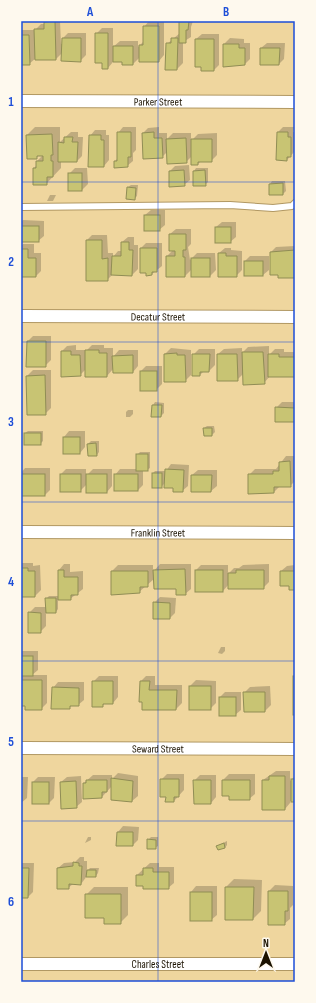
<svg xmlns="http://www.w3.org/2000/svg" width="316" height="1003" viewBox="0 0 316 1003" font-family="'Sofia Sans Condensed',sans-serif">
<style>
.shadow{fill:#0003}
.building{fill:#c8c473;stroke:#908d55}
.lines{fill:none;stroke-linecap:round;stroke-linejoin:round}
.service-casing{stroke:#b19863;stroke-width:8}
.minor-casing{stroke:#b19863;stroke-width:14}
.service{stroke:#fff;stroke-width:6}
.minor{stroke:#fff;stroke-width:12}
.grid{fill:none;stroke:#1d4ed8;stroke-width:1;stroke-opacity:0.55}
.labels{text-anchor:middle;stroke-width:4;stroke-linejoin:round;paint-order:stroke}
.street-label{font-size:11px;fill:#1b1200;stroke:#fef9ee}
.neatline{fill:none;stroke:#1d4ed8;stroke-width:1.5}
.grid-label{font-size:13px;text-anchor:middle;font-weight:bold;fill:#1d4ed8}
</style>
<rect width="100%" height="100%" fill="#efd69e"/>
<g class="shadow">
<polygon points="46,21 60,21 61,44 63,44 63,38 68,33 86,33 86,55 80,61 63,52 56,59 36,58 29,64 21,64 21,30 35,30 41,24 45,24"/>
<polygon points="149,21 164,21 164,55 159,61 140,57 133,64 123,61 113,62 108,68 103,62 96,34 102,28 113,28 113,47 120,41 138,41 138,47 144,41 144,27"/>
<polygon points="180,21 193,21 191,27 191,37 183,42 183,63 177,69 166,69 167,44 180,33"/>
<polygon points="202,34 219,34 219,65 214,70 196,39"/>
<polygon points="230,38 244,39 244,43 250,43 250,59 244,65 224,66 224,44"/>
<polygon points="267,43 285,43 284,59 279,64 261,48"/>
<polygon points="35,127 60,127 60,142 71,132 78,132 78,137 83,137 82,156 77,161 61,161 61,168 46,184 34,168 37,165 37,161 43,155 39,155 36,158 27,135"/>
<polygon points="123,127 136,127 136,150 133,153 133,161 127,166 115,161 118,158 118,133"/>
<polygon points="159,127 159,133 167,133 167,139 173,133 191,133 191,141 198,134 217,133 217,155 211,161 201,161 198,164 192,156 186,162 168,151 162,157 143,133 148,128"/>
<polygon points="283,127 294,127 293,132 295,132 295,151 287,160 278,132"/>
<polygon points="95,130 106,130 106,135 109,135 109,160 104,166 90,136"/>
<polygon points="189,165 190,180 184,185 170,171 175,166"/>
<polygon points="75,168 87,168 88,184 82,190 69,174"/>
<polygon points="196,168 208,168 208,182 205,185 194,171"/>
<polygon points="272,181 285,181 286,191 283,194 270,184"/>
<polygon points="131,185 138,185 137,196 134,199 128,187"/>
<polygon points="50,195 56,195 53,201 47,201"/>
<polygon points="151,210 165,210 165,225 159,230 145,215"/>
<polygon points="23,220 44,221 44,236 38,241 21,241 21,222"/>
<polygon points="222,222 236,222 236,237 230,242 216,227"/>
<polygon points="176,229 191,229 191,244 188,247 190,260 197,253 215,253 216,270 210,276 192,269 185,276 167,256 173,250 170,234"/>
<polygon points="92,235 107,235 108,253 113,253 113,257 118,251 122,251 122,242 128,237 134,237 134,245 138,245 138,269 132,275 113,274 107,280 87,240"/>
<polygon points="146,243 162,243 162,266 152,274 141,248"/>
<polygon points="23,244 34,244 34,253 41,253 41,271 36,276 21,276 21,246"/>
<polygon points="295,246 295,277 279,274 271,252 276,247"/>
<polygon points="225,248 231,248 231,250 242,251 242,270 236,276 219,253"/>
<polygon points="250,256 269,256 269,270 263,275 245,261"/>
<polygon points="33,336 51,336 51,360 45,366 28,341"/>
<polygon points="76,345 76,350 86,350 86,351 92,345 104,345 104,348 113,348 113,357 119,350 138,350 138,366 133,372 113,369 107,376 86,369 80,375 62,351 67,346"/>
<polygon points="269,346 269,355 275,349 284,349 284,352 295,352 295,375 270,376 264,383 244,373 237,380 218,354 224,349 242,348 242,353 248,347"/>
<polygon points="171,348 191,350 191,375 185,381 165,354"/>
<polygon points="199,349 215,349 215,365 209,371 204,371 200,375 193,355"/>
<polygon points="146,366 162,366 162,384 156,390 141,371"/>
<polygon points="33,370 51,370 51,408 45,414 27,376"/>
<polygon points="155,402 164,403 164,413 161,416 153,405"/>
<polygon points="282,402 295,402 295,421 276,408"/>
<polygon points="128,410 133,410 133,414 130,417 126,417 126,412"/>
<polygon points="207,426 214,426 215,432 212,435 204,428"/>
<polygon points="28,431 43,431 43,441 40,444 25,433"/>
<polygon points="69,431 85,431 85,447 80,453 64,437"/>
<polygon points="91,441 99,441 99,452 97,455 88,444"/>
<polygon points="140,452 150,452 150,468 147,470 143,470 143,485 138,490 115,475 120,469 137,469 137,455"/>
<polygon points="286,456 295,456 295,481 290,486 280,486 274,492 249,475 255,469 276,469"/>
<polygon points="171,464 189,465 188,486 182,491 165,483 161,487 153,473 155,471 166,471"/>
<polygon points="25,468 50,468 50,490 45,495 21,495 21,473"/>
<polygon points="66,469 86,469 86,476 93,469 112,469 112,486 107,492 87,484 80,491 61,474"/>
<polygon points="198,470 217,470 217,486 211,491 192,475"/>
<polygon points="21,563 33,563 33,566 40,565 41,590 35,596 21,596"/>
<polygon points="64,564 70,564 70,572 83,571 83,589 70,599 58,599 58,609 56,612 46,612 46,626 40,632 29,613 35,607 47,607 46,599 49,596 59,596 59,570"/>
<polygon points="160,564 191,564 191,589 185,594 177,588 154,579 139,592 112,594 112,571 118,565 153,565 153,572"/>
<polygon points="269,564 269,582 263,588 229,584 223,591 196,570 201,565 228,565 228,574 234,568 239,568 243,565"/>
<polygon points="295,565 295,589 281,571 287,566"/>
<polygon points="160,597 176,598 175,613 170,618 154,603"/>
<polygon points="221,647 225,647 225,651 222,654 218,653"/>
<polygon points="21,651 38,651 38,670 32,675 47,675 47,703 41,709 21,705"/>
<polygon points="99,676 118,676 118,697 113,703 105,703 102,706 93,682"/>
<polygon points="146,676 155,676 155,685 182,685 182,703 176,709 143,709 141,681"/>
<polygon points="196,680 216,681 216,703 210,709 190,686"/>
<polygon points="58,682 84,682 84,700 78,705 72,705 69,708 53,688"/>
<polygon points="270,686 271,705 265,711 244,693 250,687"/>
<polygon points="225,692 241,692 241,710 235,715 220,697"/>
<polygon points="276,771 290,771 290,781 295,776 295,801 290,801 290,803 285,809 263,780"/>
<polygon points="118,773 138,776 138,796 132,801 112,786 102,797 84,783 93,775 112,775 112,779"/>
<polygon points="167,774 184,774 184,790 174,801 167,796 161,780"/>
<polygon points="229,774 255,774 255,794 249,799 223,795 223,780"/>
<polygon points="200,775 216,775 216,797 211,803 194,781"/>
<polygon points="81,776 82,802 76,807 61,782 67,777"/>
<polygon points="21,777 28,777 27,798 21,803"/>
<polygon points="38,777 55,777 54,798 49,803 33,782"/>
<polygon points="123,826 139,827 138,840 133,845 117,845 118,832"/>
<polygon points="88,837 91,837 91,840 85,843"/>
<polygon points="151,837 158,837 158,846 155,848 148,840"/>
<polygon points="227,841 227,845 225,848 217,846"/>
<polygon points="80,857 84,857 84,861 87,861 87,871 90,868 99,868 98,873 96,876 87,876 81,884 73,884 68,888 58,868 64,863 75,862"/>
<polygon points="21,863 34,863 33,892 28,897 21,897"/>
<polygon points="150,863 159,863 159,867 174,867 174,883 168,888 144,885 137,875"/>
<polygon points="234,879 262,880 261,911 253,919 226,887"/>
<polygon points="275,885 293,886 293,905 290,908 290,919 284,924 269,891"/>
<polygon points="196,886 217,886 217,915 211,920 191,892"/>
<polygon points="94,887 128,887 128,915 120,923 105,917 86,895"/>
</g>
<g class="building">
<polygon points="55,21 56,60 35,60 34,29 44,29 44,22"/>
<polygon points="179,21 189,21 188,30 186,30 186,43 179,43"/>
<polygon points="143,26 159,26 159,62 139,62 139,45 143,45"/>
<polygon points="95,33 108,33 108,69 102,69 102,63 95,63"/>
<polygon points="21,35 29,35 30,65 21,65"/>
<polygon points="62,38 81,38 81,62 61,61"/>
<polygon points="171,38 178,38 177,70 165,70 166,43 171,43"/>
<polygon points="195,39 214,39 214,71 201,71 201,67 195,67"/>
<polygon points="223,44 239,44 239,48 245,48 245,65 223,67"/>
<polygon points="113,46 133,46 133,65 122,65 122,62 113,62"/>
<polygon points="260,48 280,48 279,65 260,65"/>
<polygon points="117,132 131,132 131,157 128,157 128,167 114,168 114,161 117,161"/>
<polygon points="154,132 154,138 162,138 163,158 143,159 142,133"/>
<polygon points="277,132 288,132 288,137 291,137 291,157 287,157 287,161 276,160"/>
<polygon points="52,134 53,155 51,155 51,161 53,161 53,177 47,177 47,185 33,185 33,168 36,168 36,161 43,161 43,156 37,156 37,159 27,159 26,135"/>
<polygon points="89,135 101,135 101,140 104,140 104,167 88,167"/>
<polygon points="64,137 73,137 72,142 78,142 77,162 58,162 58,142 64,143"/>
<polygon points="186,138 187,163 167,164 166,139"/>
<polygon points="191,139 212,139 212,162 198,162 198,165 191,165"/>
<polygon points="184,170 185,186 169,187 169,171"/>
<polygon points="205,170 206,186 193,186 193,171"/>
<rect x="68" y="173" width="14" height="18"/>
<polygon points="283,183 283,195 269,195 269,184"/>
<polygon points="127,187 136,188 135,200 126,199"/>
<rect x="144" y="215" width="16" height="16"/>
<rect x="21" y="226" width="18" height="16"/>
<rect x="215" y="227" width="16" height="16"/>
<polygon points="169,234 186,234 186,250 183,250 183,257 185,257 185,277 166,277 166,256 175,256 175,251 169,251"/>
<polygon points="86,240 102,240 102,259 108,258 108,281 86,281"/>
<polygon points="121,242 129,242 129,250 133,250 132,276 111,275 112,256 121,256"/>
<polygon points="140,248 157,248 157,272 152,272 152,275 146,276 146,273 140,273"/>
<polygon points="21,249 28,249 28,258 36,258 36,277 21,277"/>
<polygon points="295,250 295,278 278,278 278,275 270,275 270,252"/>
<polygon points="218,253 226,253 226,256 237,256 237,277 218,277"/>
<rect x="191" y="258" width="19" height="19"/>
<rect x="244" y="261" width="19" height="15"/>
<polygon points="27,341 46,341 46,367 26,367"/>
<polygon points="85,350 99,350 99,353 107,353 107,377 85,377"/>
<polygon points="61,351 71,351 71,355 80,355 81,376 61,377"/>
<polygon points="242,352 263,352 265,384 243,385"/>
<polygon points="177,353 177,355 185,355 186,382 164,382 164,354"/>
<polygon points="192,354 210,354 209,372 200,372 200,376 192,376"/>
<polygon points="217,354 237,354 238,381 217,381"/>
<polygon points="268,354 279,354 279,357 295,357 295,377 268,377"/>
<polygon points="133,355 133,373 113,373 112,356"/>
<rect x="140" y="371" width="17" height="20"/>
<polygon points="45,375 46,415 27,415 26,376"/>
<polygon points="152,405 162,405 161,417 151,417"/>
<polygon points="275,407 295,408 295,422 275,422"/>
<polygon points="203,428 212,428 212,436 204,436"/>
<rect x="24" y="433" width="17" height="12"/>
<rect x="63" y="437" width="17" height="17"/>
<polygon points="96,443 97,456 88,456 87,444"/>
<rect x="136" y="454" width="12" height="17"/>
<polygon points="290,461 291,487 274,487 274,493 248,494 248,474 273,474 273,471 279,471 279,462"/>
<polygon points="165,469 184,470 183,492 173,492 173,488 164,488"/>
<rect x="152" y="473" width="10" height="15"/>
<rect x="21" y="474" width="24" height="22"/>
<rect x="60" y="474" width="21" height="18"/>
<rect x="86" y="474" width="21" height="19"/>
<rect x="114" y="474" width="24" height="17"/>
<polygon points="191,475 212,475 211,492 191,492"/>
<polygon points="21,568 28,568 28,571 35,571 35,597 21,597"/>
<polygon points="185,569 186,595 176,595 176,589 154,589 153,570"/>
<polygon points="58,570 64,570 64,577 78,577 78,595 71,595 71,600 58,600"/>
<rect x="195" y="570" width="28" height="22"/>
<polygon points="236,570 264,570 264,589 228,589 228,573 236,573"/>
<polygon points="111,571 148,571 148,587 140,587 140,593 111,595"/>
<polygon points="280,571 295,571 295,590 289,590 289,586 280,586"/>
<polygon points="45,598 56,598 56,613 46,613"/>
<polygon points="153,602 170,603 170,619 153,619"/>
<polygon points="28,612 41,613 41,633 28,633"/>
<rect x="21" y="656" width="12" height="20"/>
<rect x="293" y="676" width="2" height="39"/>
<polygon points="21,680 42,680 42,710 25,710 25,706 21,706"/>
<polygon points="92,681 113,681 113,704 103,704 103,707 92,707"/>
<polygon points="140,681 150,681 149,690 177,690 176,710 142,710 142,702 139,702"/>
<rect x="189" y="686" width="22" height="24"/>
<polygon points="52,687 79,688 79,706 70,706 70,709 51,709"/>
<polygon points="243,692 265,692 265,712 244,712"/>
<rect x="219" y="697" width="17" height="19"/>
<polygon points="269,776 285,776 285,810 262,810 262,780 269,780"/>
<polygon points="111,778 133,781 132,802 111,800"/>
<polygon points="160,779 179,779 179,797 174,797 174,802 165,802 166,797 160,797"/>
<rect x="291" y="779" width="4" height="23"/>
<polygon points="86,780 107,780 107,792 102,792 102,798 83,799 83,783 86,783"/>
<polygon points="193,780 211,780 211,804 194,804"/>
<polygon points="222,780 250,780 250,800 229,800 229,796 222,796"/>
<polygon points="76,781 77,808 61,809 60,782"/>
<rect x="32" y="782" width="17" height="22"/>
<polygon points="117,832 133,832 133,846 116,846"/>
<polygon points="147,839 156,840 156,849 147,849"/>
<polygon points="224,843 225,848 218,850 216,846"/>
<polygon points="73,862 79,863 79,866 82,866 81,885 69,884 69,889 57,889 57,868 73,866"/>
<polygon points="21,868 29,868 28,898 21,898"/>
<polygon points="143,868 153,868 153,872 169,872 169,889 143,889 143,886 136,886 136,875 143,875"/>
<polygon points="87,870 96,870 96,877 86,877"/>
<polygon points="225,887 254,887 253,920 225,920"/>
<polygon points="268,891 288,891 288,911 285,911 285,925 268,925"/>
<rect x="190" y="892" width="22" height="29"/>
<polygon points="85,894 121,894 121,924 104,924 104,918 85,918"/>
</g>
<g class="lines">
<defs>
<polyline id="service" points="21,207 230,205 273,208 292,206 295,203"/>
<g id="minor">
<path id="s1" d="M21,101L295,102"/>
<path id="s2" d="M21,316L295,317"/>
<path id="s3" d="M21,532L295,533"/>
<path id="s4" d="M21,748L295,749"/>
<path id="s5" d="M21,964H295"/>
</g>
</defs>
<use href="#service" class="service-casing"/>
<use href="#minor" class="minor-casing"/>
<use href="#service" class="service"/>
<use href="#minor" class="minor"/>
</g>
<path class="grid" d="M158,21V982M21,182H295M21,342H295M21,502H295M21,661H295M21,821H295"/>
<g class="labels">
<g class="street-label">
<text dy="4" stroke="none"><textPath href="#s1" startOffset="137">Parker Street</textPath></text>
<text dy="4" stroke="none"><textPath href="#s2" startOffset="137">Decatur Street</textPath></text>
<text dy="4" stroke="none"><textPath href="#s3" startOffset="137">Franklin Street</textPath></text>
<text dy="4" stroke="none"><textPath href="#s4" startOffset="137">Seward Street</textPath></text>
<text dy="4" stroke="none"><textPath href="#s5" startOffset="137">Charles Street</textPath></text>
</g>
</g>
<rect width="316" height="1003" fill="none" stroke="#fef9ee" stroke-width="44"/>
<g transform="translate(266 953)" stroke="#fef9ee" stroke-width="3" paint-order="stroke">
<path d="M0-3L7 15L0 10L-7 15Z" fill="#1b1200"/>
<text y="-6" font-size="11" font-weight="bold" text-anchor="middle" fill="#1b1200">N</text>
</g>
<rect x="22" y="22" width="272" height="959" class="neatline"/>
<g class="grid-label">
<text x="90" y="16">A</text>
<text x="226" y="16">B</text>
<text x="11" y="106">1</text>
<text x="11" y="266">2</text>
<text x="11" y="426">3</text>
<text x="11" y="586">4</text>
<text x="11" y="746">5</text>
<text x="11" y="906">6</text>
</g>
</svg>
